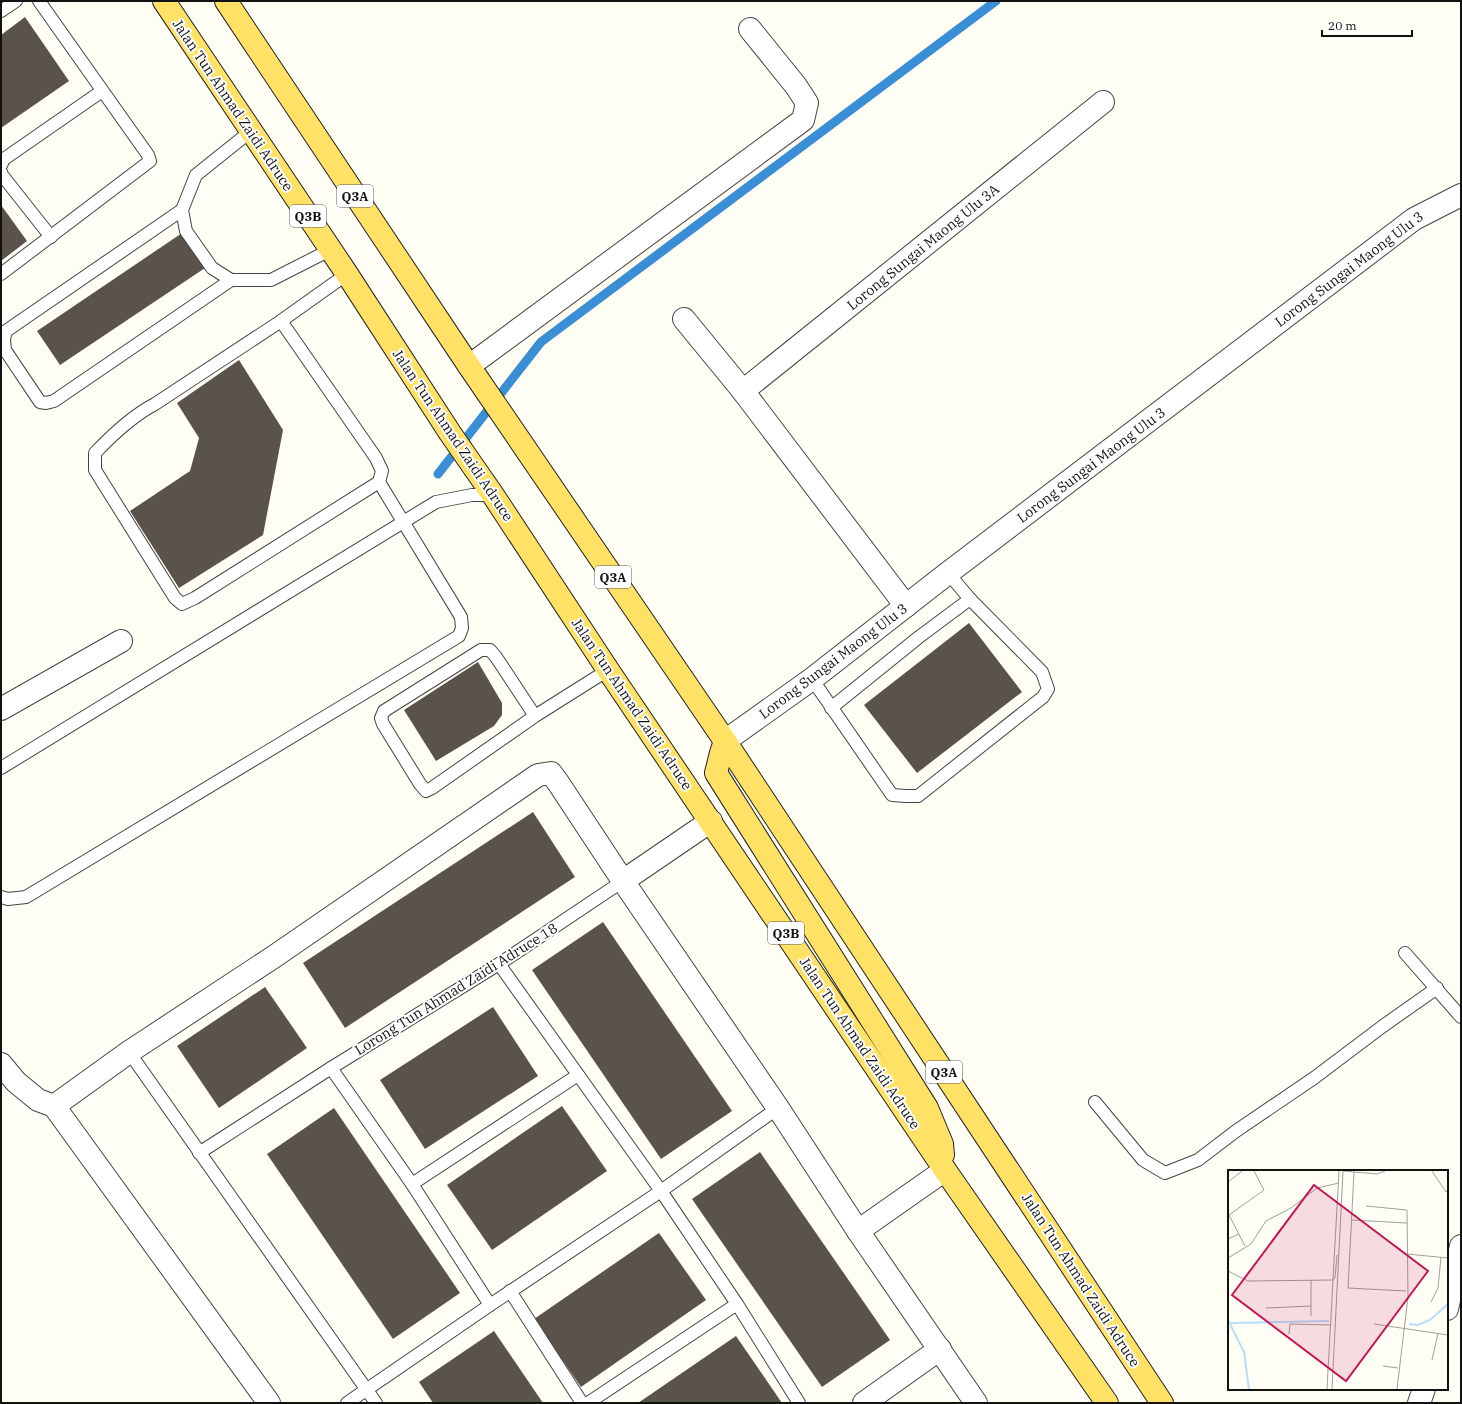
<svg xmlns="http://www.w3.org/2000/svg" width="1462" height="1404" viewBox="0 0 1462 1404" font-family="'IBM Plex Serif',serif">
<style>
.lines{fill:none;stroke-linecap:round;stroke-linejoin:round}
.stream{stroke:#398ed5;stroke-width:9}
.building{fill:#5a534c}
.service-casing{stroke:#444;stroke-width:14}
.minor-casing{stroke:#444;stroke-width:24}
.primary-casing{stroke:#222;stroke-width:24}
.service{stroke:#fff;stroke-width:12}
.minor{stroke:#fff;stroke-width:22}
.primary{stroke:#ffe265;stroke-width:22}
.labels{text-anchor:middle;stroke-width:4;stroke-linejoin:round;paint-order:stroke}
.shield{fill:#fff;stroke:#585858;stroke-width:1}
.shield-label{font-size:13px;font-weight:bold;fill:#111}
.street-label{font-size:14px;fill:#111;stroke:#fff}
.inset-river{fill:none;stroke:#b6ddf9;stroke-width:2}
.inset-road{fill:none;stroke:#a09f9a;stroke-width:1}
.view{fill:#c2185b;fill-opacity:0.15;stroke:#c2185b;stroke-width:2}
.inset-edge{fill:none;stroke:#111;stroke-width:2}
</style>
<rect width="100%" height="100%" fill="#fffef5"/>
<g class="lines">
<polyline class="stream" points="438,474 541,342 996,1"/>
</g>
<g class="building">
<polygon points="25,17 69,81 1,128 1,35"/>
<polygon points="1,205 27,241 1,261"/>
<polygon points="188,229 211,264 60,365 37,331"/>
<polygon points="239,360 283,430 263,535 179,588 130,511 190,471 199,438 177,403"/>
<polygon points="969,623 1022,692 917,773 864,705"/>
<polygon points="478,662 502,703 502,715 494,726 436,761 404,710"/>
<polygon points="533,812 575,877 345,1028 303,963"/>
<polygon points="603,922 732,1111 661,1159 532,970"/>
<polygon points="265,987 307,1048 219,1108 177,1046"/>
<polygon points="493,1007 538,1076 425,1149 380,1080"/>
<polygon points="562,1106 607,1171 492,1250 447,1185"/>
<polygon points="334,1108 460,1293 393,1339 267,1154"/>
<polygon points="760,1152 890,1340 822,1387 692,1199"/>
<polygon points="659,1233 706,1300 581,1387 534,1319"/>
<polygon points="494,1331 543,1403 433,1403 419,1382"/>
<polygon points="736,1336 782,1403 638,1403"/>
</g>
<g class="lines">
<defs>
<g id="service">
<polyline points="1,11 16,1"/>
<polyline points="251,131 196,175 182,210 186,231 212,268 231,280 271,280 330,250"/>
<polyline points="1,165 4,159 102,91"/>
<polyline points="1,172 2,175 51,237"/>
<polyline points="182,210 6,331 4,339 5,350 40,402 46,403 54,401 231,280"/>
<polyline points="1,274 150,161 148,155 39,1"/>
<path d="M281,321L376,458L382,471L379,482L195,598L182,604L175,598L95,470V453C113,434 132,416 155,404Z"/>
<polyline points="281,321 347,274"/>
<polyline points="948,573 970,599"/>
<polyline points="812,679 892,795 906,796 918,796 1043,697 1048,689 1042,672 970,599 919,637 831,708"/>
<polyline points="535,716 496,657 490,650 481,650 384,711 381,718 383,724 420,784 426,791 432,788 535,716 608,670"/>
<polyline points="1,768 436,502 472,495 493,495"/>
<polyline points="1,897 8,899 26,897 459,636 462,628 461,617 379,482"/>
<polyline points="1405,953 1461,1017"/>
<polyline points="499,964 661,1191 737,1304 799,1403"/>
<polyline points="129,1052 376,1403"/>
<polyline points="331,1068 412,1184 490,1305"/>
<polyline points="1095,1102 1143,1160 1165,1173 1198,1160 1236,1131 1314,1078 1383,1026 1437,988"/>
<polyline points="199,1153 331,1068 499,964 623,881"/>
<polyline points="412,1184 578,1075"/>
<polyline points="510,1291 582,1403"/>
<polyline points="347,1403 490,1305 661,1191 778,1108"/>
<polyline points="588,1403 737,1304"/>
</g>
<g id="minor">
<polyline points="684,319 743,391 906,606"/>
<polyline points="469,366 803,120 807,103 796,86 750,29"/>
<polyline points="743,391 1103,102"/>
<polyline points="1,709 121,641"/>
<polyline points="725,741 812,679 948,573 1414,219 1461,195"/>
<polyline points="623,881 711,821"/>
<polyline points="1,1064 16,1082 38,1100 54,1106 269,1403"/>
<polyline points="54,1106 129,1052 275,956 538,775 551,773 559,784 623,881 778,1108 858,1231 976,1403"/>
<polyline points="858,1231 945,1170"/>
<polyline points="1447,1309 1461,1246"/>
<polyline points="864,1403 940,1349"/>
<polyline points="1419,1403 1424,1389"/>
</g>
<g id="primary">
<polyline points="164,1 347,274 450,433 493,495 608,670 945,1170 1107,1403"/>
<polyline points="226,1 469,366 725,741 1162,1403"/>
<polyline points="725,741 721,753 716,773 927,1108 942,1144 943,1155"/>
</g>
</defs>
<use href="#service" class="service-casing"/>
<use href="#minor" class="minor-casing"/>
<use href="#primary" class="primary-casing"/>
<use href="#service" class="service"/>
<use href="#minor" class="minor"/>
<use href="#primary" class="primary"/>
</g>
<g class="labels">
<g class="shield">
<rect x="337" y="185" width="36" height="22" rx="3"/>
<rect x="290" y="205" width="36" height="22" rx="3"/>
<rect x="595" y="566" width="36" height="22" rx="3"/>
<rect x="768" y="922" width="36" height="22" rx="3"/>
<rect x="926" y="1061" width="36" height="22" rx="3"/>
</g>
<g class="shield-label">
<text x="355" y="201">Q3A</text>
<text x="308" y="221">Q3B</text>
<text x="613" y="582">Q3A</text>
<text x="786" y="938">Q3B</text>
<text x="944" y="1077">Q3A</text>
</g>
<g class="street-label">
<text transform="translate(233 105) rotate(56)" y="5">Jalan Tun Ahmad Zaidi Adruce</text>
<text transform="translate(923 247) rotate(-39)" y="5">Lorong Sungai Maong Ulu 3A</text>
<text transform="translate(1349 269) rotate(-37)" y="5">Lorong Sungai Maong Ulu 3</text>
<text transform="translate(453 435) rotate(56)" y="5">Jalan Tun Ahmad Zaidi Adruce</text>
<text transform="translate(1091 465) rotate(-37)" y="5">Lorong Sungai Maong Ulu 3</text>
<text transform="translate(833 661) rotate(-37)" y="5">Lorong Sungai Maong Ulu 3</text>
<text transform="translate(632 704) rotate(56)" y="5">Jalan Tun Ahmad Zaidi Adruce</text>
<text transform="translate(456 989) rotate(-32)" y="5">Lorong Tun Ahmad Zaidi Adruce 18</text>
<text transform="translate(860 1043) rotate(56)" y="5">Jalan Tun Ahmad Zaidi Adruce</text>
<text transform="translate(1081 1280) rotate(57)" y="5">Jalan Tun Ahmad Zaidi Adruce</text>
</g>
</g>
<g transform="translate(1228 1170)">
<rect width="220" height="220" fill="#fffef5"/>
<path class="inset-river" d="M0,150L16,182L21,219M3,153L101,151M181,154L190,155L202,150L220,134"/>
<path class="inset-road" d="M115,1L149,4L157,1M204,1L218,22L220,19M126,2L120,118L178,121M0,12L14,1M138,36L179,40L180,127L169,219M1,45L36,20L26,1M1,45L17,76M124,50L179,53M0,69L11,64M179,84L220,88M0,88L23,74L38,51L63,38L89,18L111,13M0,101L20,111L105,110M83,110V146M105,110L107,108L109,85M203,132L210,118L213,87M38,138L83,136M146,154L220,165M61,164L62,154L103,155M204,190L210,163M155,196L170,198M99,219L111,1M104,219L115,1"/>
<path class="view" d="M86,15L200,101L118,211L4,125Z"/>
<rect width="220" height="220" class="inset-edge"/>
</g>
<rect width="1462" height="1404" fill="none" stroke="#111111" stroke-width="4"/>
<path d="M1322 30v6h90v-6" fill="none" stroke="#111111" stroke-width="2"/>
<text x="1328" y="30" font-size="12" fill="#111111" stroke="#ffffff" stroke-width="3" paint-order="stroke">20 m</text>
</svg>
